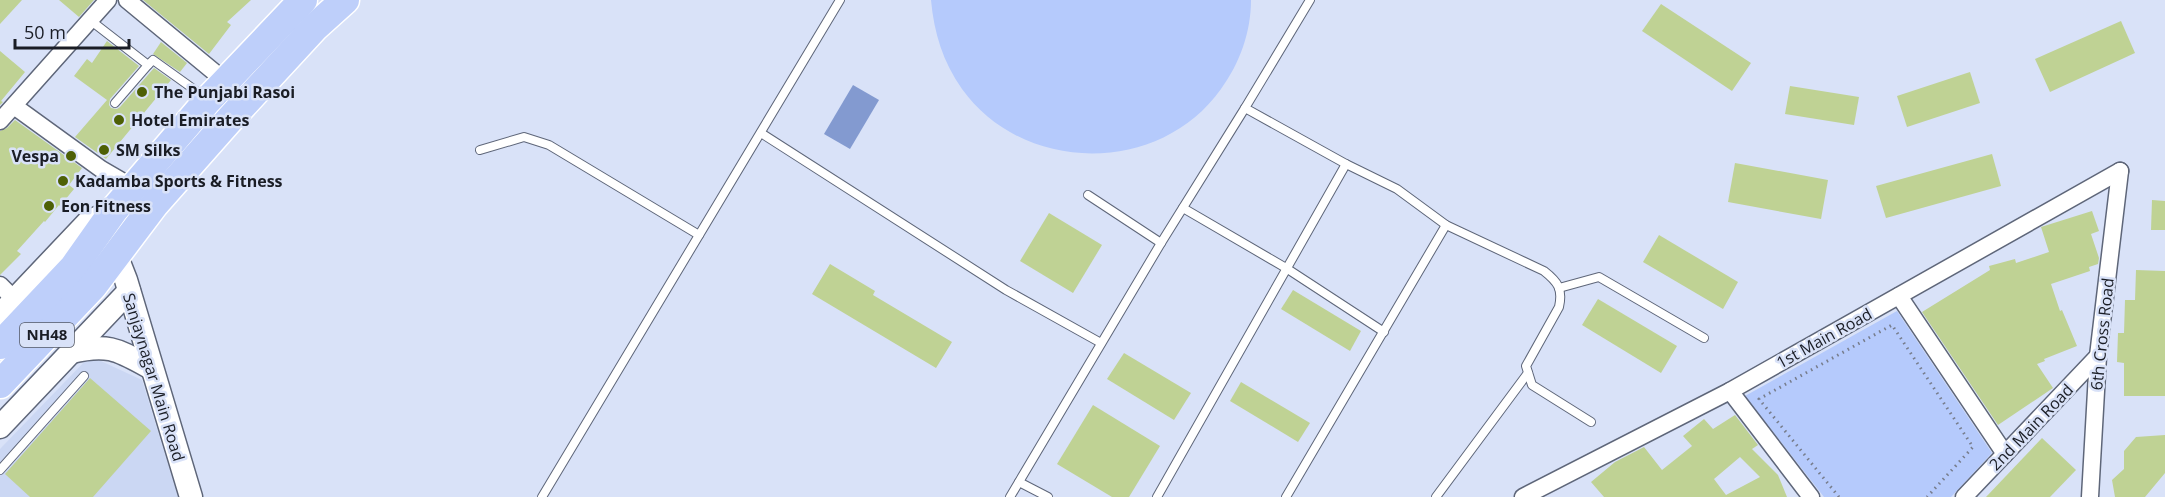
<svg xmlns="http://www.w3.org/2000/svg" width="2165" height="497" viewBox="0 0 2165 497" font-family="'Open Sans',sans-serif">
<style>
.built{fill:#cbd7f3}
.green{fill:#b5cafc}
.water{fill:#839ad0}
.building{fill:#bfd294;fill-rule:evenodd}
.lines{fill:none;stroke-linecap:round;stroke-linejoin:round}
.lane-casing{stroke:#5e6679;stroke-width:10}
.street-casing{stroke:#5e6679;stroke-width:19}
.secondary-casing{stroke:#5e6679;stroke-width:25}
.highway-casing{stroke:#fff;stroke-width:31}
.path{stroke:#777d8c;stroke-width:3;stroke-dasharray:1.5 4.5;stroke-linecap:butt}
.lane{stroke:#fff;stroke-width:8}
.street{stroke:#fff;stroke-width:16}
.secondary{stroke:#fff;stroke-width:22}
.highway{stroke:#becffa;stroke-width:28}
.poi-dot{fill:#4d6006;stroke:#d9e2f8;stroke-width:2}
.labels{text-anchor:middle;stroke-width:5;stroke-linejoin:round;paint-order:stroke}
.shield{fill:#d9e2f8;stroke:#535864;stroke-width:1.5}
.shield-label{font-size:15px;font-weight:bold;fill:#1a1d25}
.poi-label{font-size:16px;font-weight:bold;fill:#1a1d25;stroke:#d9e2f8;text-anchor:start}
.street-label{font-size:16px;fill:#1a1d25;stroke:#d9e2f8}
</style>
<rect width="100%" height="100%" fill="#d9e2f8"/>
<polygon class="built" points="90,356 142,380 178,497 0,497 0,449"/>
<g class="green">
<path d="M931,0H1251C1251,32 1240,63 1221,89C1160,175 1024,175 962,89C943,62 934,33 931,0Z"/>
<polygon points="1897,311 1992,453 1951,497 1824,497 1745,396"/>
</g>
<polygon class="water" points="853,85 879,100 850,149 824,134"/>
<g class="building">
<polygon points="0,0 22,0 0,24"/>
<polygon points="59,0 94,0 79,17"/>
<polygon points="143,0 251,0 227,22 231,25 209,54"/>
<polygon points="1661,4 1751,63 1732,91 1642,31"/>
<polygon points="2121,21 2135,53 2050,92 2035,59"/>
<polygon points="107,41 139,66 110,99 109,105 111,108 117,109 120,107 154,68 171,80 106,159 75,137 107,100 74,76 87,59 92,63"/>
<polygon points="161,42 187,63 180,72 153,54"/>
<polygon points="0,51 25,72 1,101 3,102 0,105"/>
<polygon points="1970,72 1980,103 1907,127 1897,96"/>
<polygon points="1790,86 1859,97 1854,125 1785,114"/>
<polygon points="15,120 82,168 69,185 74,189 60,206 59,205 45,222 44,221 17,251 21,254 0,275 0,131 7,128"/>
<polygon points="1992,154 2001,186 1886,218 1876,186"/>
<polygon points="1735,163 1828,180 1821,219 1728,202"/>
<polygon points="2152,200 2165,201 2165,230 2151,230"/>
<polygon points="2092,211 2099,231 2091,234 2099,258 2098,264 2089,267 2090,271 2051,284 2060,311 2062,310 2077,346 2044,359 2045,361 2037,364 2053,388 1998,425 1922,312 1990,270 1989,266 2015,259 2016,263 2049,252 2041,227"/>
<polygon points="1049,213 1102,245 1073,293 1020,261"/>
<polygon points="1659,235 1738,282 1723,309 1643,262"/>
<polygon points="830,264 875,291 873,295 952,342 936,368 812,294"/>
<polygon points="2136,270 2165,271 2165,396 2124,396 2124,363 2117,362 2118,333 2124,333 2125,300 2135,300"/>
<polygon points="1293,290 1361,331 1350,351 1281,309"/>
<polygon points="1598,299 1677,346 1661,373 1582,325"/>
<polygon points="1124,353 1191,393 1174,420 1107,379"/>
<polygon points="90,378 151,431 93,497 30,497 5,474"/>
<polygon points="1241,382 1310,423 1298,442 1230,401"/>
<polygon points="1093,405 1160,446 1129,497 1112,497 1057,464"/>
<path d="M1735,415L1758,445L1752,449L1778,475L1787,497H1604L1591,482L1615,462L1644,447L1662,470L1692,446L1683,436L1704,419L1713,429ZM1740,457L1760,477L1726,495L1714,479Z"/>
<polygon points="2165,435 2165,473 2145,497 2115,497 2112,480 2124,469 2124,451 2136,437"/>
<polygon points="2042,438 2076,470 2050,497 1986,497"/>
</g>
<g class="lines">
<defs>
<g id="lane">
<path d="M1310,0L1245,108L1346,164L1397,189L1446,225L1544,271C1558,282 1563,289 1559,307L1526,366L1532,385L1591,422"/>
<polyline points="90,20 148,65 153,60 206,98"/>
<polyline points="115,103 148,65"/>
<polyline points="761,133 1006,290 1101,343"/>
<polyline points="480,150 524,137 549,145 699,235"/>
<polyline points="1088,195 1161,243"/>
<polyline points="1183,208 1286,268 1384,332"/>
<polyline points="1559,288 1599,277 1704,338"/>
<polyline points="0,470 84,376"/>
<polyline points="1019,482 1048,497"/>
<polyline points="542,497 840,0"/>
<polyline points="1010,497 1161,243 1245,108"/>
<polyline points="1157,497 1346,164"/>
<polyline points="1286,497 1446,225"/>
<polyline points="1436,497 1528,373"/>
</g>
<g id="street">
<polyline points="127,0 225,81"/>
<polyline points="14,106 101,169 132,187"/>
<polyline points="0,121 108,0"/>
<polyline points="0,285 14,299"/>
<polyline points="1899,296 2005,454"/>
<polyline points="1730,391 1811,497"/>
<polyline points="1523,497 1730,391 2120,171"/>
<polyline points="1964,497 2098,356"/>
<polyline points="2090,497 2098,356 2120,171"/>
</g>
<g id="secondary">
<polyline points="117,257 126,280 191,497"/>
<polyline points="0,315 88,222 114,210"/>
<path d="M71,352C109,343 118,350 151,368"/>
<polyline points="0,427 129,291"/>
</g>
<g id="highway">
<polyline points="0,345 73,268 114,210 208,100 303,0"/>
<polyline points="0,384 93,286 154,205 230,119 315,27 345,0"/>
</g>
</defs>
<use href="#lane" class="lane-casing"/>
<use href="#street" class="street-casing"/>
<use href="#secondary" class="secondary-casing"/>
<use href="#highway" class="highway-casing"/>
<polyline class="path" points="1839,497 1759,399 1892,325 1973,447 1927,497"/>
<use href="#lane" class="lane"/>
<use href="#street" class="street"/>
<use href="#secondary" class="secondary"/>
<use href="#highway" class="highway"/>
</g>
<g class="poi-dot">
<circle cx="142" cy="92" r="6"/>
<circle cx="119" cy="120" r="6"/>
<circle cx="104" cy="150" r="6"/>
<circle cx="71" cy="156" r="6"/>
<circle cx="63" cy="181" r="6"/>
<circle cx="49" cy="206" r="6"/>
</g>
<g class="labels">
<rect class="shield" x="20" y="323" width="54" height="24" rx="4.5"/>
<g class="shield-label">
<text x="47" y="340">NH48</text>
</g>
<g class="poi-label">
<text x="154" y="98">The Punjabi Rasoi</text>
<text x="131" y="126">Hotel Emirates</text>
<text x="116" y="156">SM Silks</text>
<text x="59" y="162" text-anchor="end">Vespa</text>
<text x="75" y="187">Kadamba Sports &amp; Fitness</text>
<text x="61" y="212">Eon Fitness</text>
</g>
<g class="street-label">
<text transform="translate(2102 334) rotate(-84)" y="6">6th Cross Road</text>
<text transform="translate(1824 338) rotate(-29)" y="6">1st Main Road</text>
<text transform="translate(154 377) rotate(73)" y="6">Sanjaynagar Main Road</text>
<text transform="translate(2031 427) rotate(-46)" y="6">2nd Main Road</text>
</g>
</g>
<path d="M15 39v9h114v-9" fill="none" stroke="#1a1d25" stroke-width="3"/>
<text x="24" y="39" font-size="18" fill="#1a1d25" stroke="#d9e2f8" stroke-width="4.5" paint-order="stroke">50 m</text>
</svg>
